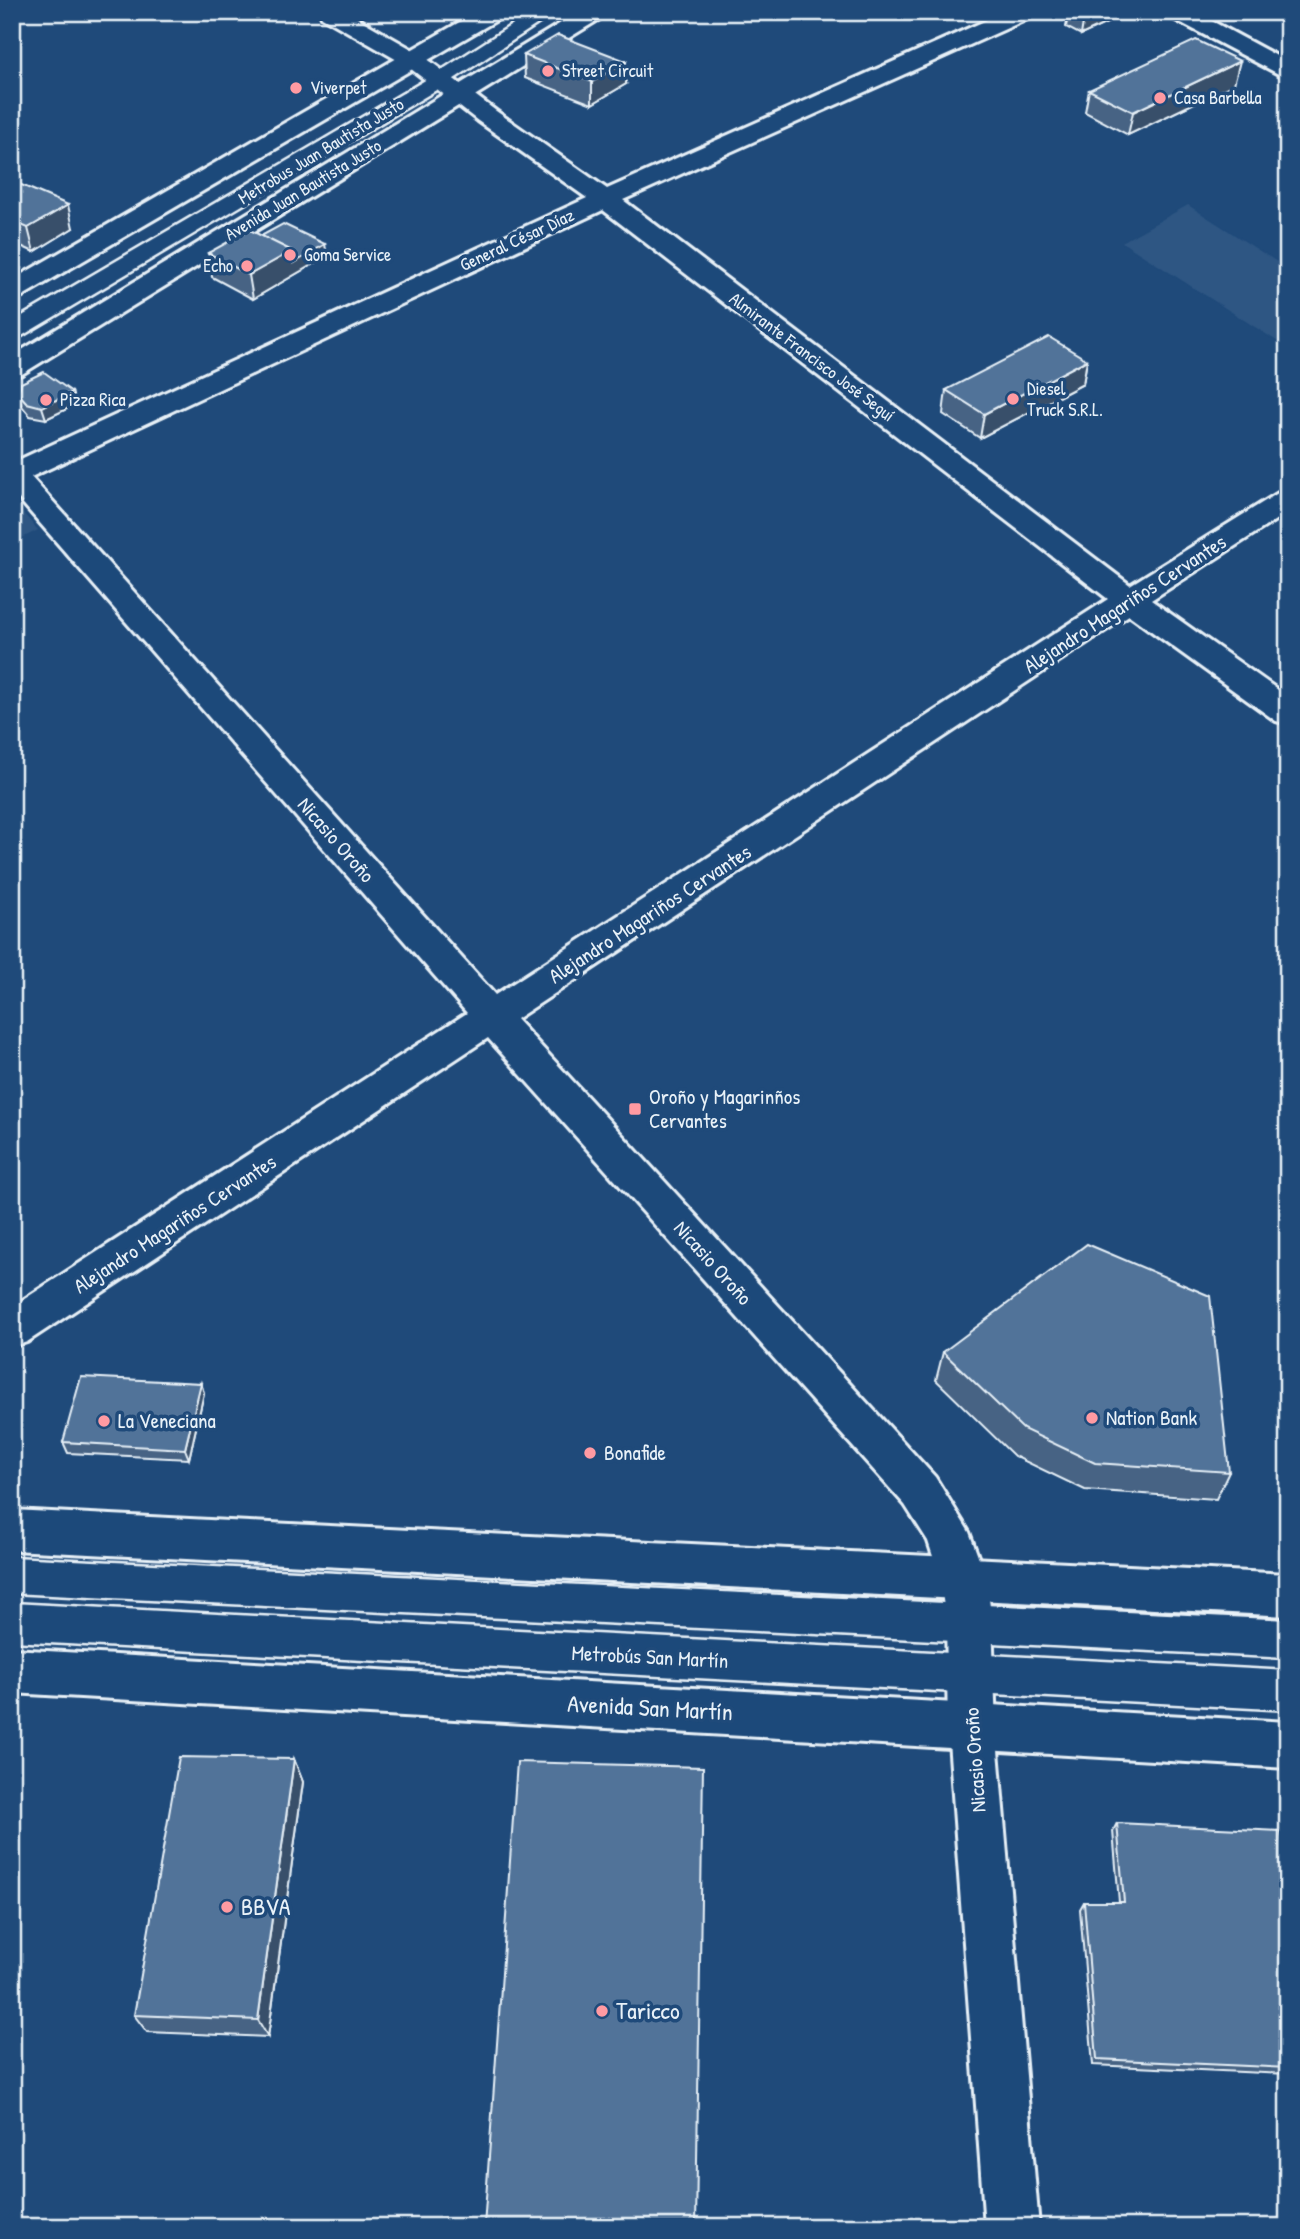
<svg xmlns="http://www.w3.org/2000/svg" width="1300" height="2239" viewBox="0 0 1300 2239" font-family="'Patrick Hand',sans-serif">
<style>
.built{fill:#2e5683}
.lines{fill:none;stroke-linecap:round;stroke-linejoin:round}
.service-casing{stroke:#e8f1f8;stroke-width:5}
.minor-casing{stroke:#e8f1f8;stroke-width:6}
.secondary-casing{stroke:#e8f1f8;stroke-width:6}
.primary-casing{stroke:#e8f1f8;stroke-width:6}
.service{fill:#1f4a7a;fill-rule:evenodd}
.minor{fill:#1f4a7a;fill-rule:evenodd}
.secondary{fill:#1f4a7a;fill-rule:evenodd}
.primary{fill:#1f4a7a;fill-rule:evenodd}
.wall{fill:#466384;stroke:#e8f1f8;stroke-width:2}
.shaded-wall{fill:#39506b;stroke:#e8f1f8;stroke-width:2}
.building{fill:#517399;stroke:#e8f1f8;stroke-width:2}
.poi-dot{fill:#ff9aa2;stroke:#1f4a7a;stroke-width:2.5}
.labels{text-anchor:middle;stroke-width:7;stroke-linejoin:round;paint-order:stroke}
.far-poi-label{font-size:18px;fill:#e8f1f8;stroke:#1f4a7a;text-anchor:start}
.far-street-label{font-size:18px;fill:#e8f1f8;stroke:#1f4a7a}
.street-label{font-size:21px;fill:#e8f1f8;stroke:#1f4a7a}
.poi-label{font-size:21px;fill:#e8f1f8;stroke:#1f4a7a;text-anchor:start}
.near-street-label{font-size:24px;fill:#e8f1f8;stroke:#1f4a7a}
.near-poi-label{font-size:24px;fill:#e8f1f8;stroke:#1f4a7a;text-anchor:start}
</style>
<rect width="100%" height="100%" fill="#1f4a7a"/>
<filter id="ink" filterUnits="userSpaceOnUse"><feTurbulence type="fractalNoise" baseFrequency=".0143" numOctaves="2"/><feDisplacementMap in="SourceGraphic" scale="14" xChannelSelector="R" yChannelSelector="G"/><feConvolveMatrix kernelMatrix="1 2 1 2 8 2 1 2 1" color-interpolation-filters="sRGB"/></filter>
<g filter="url(#ink)">
<g class="built">
<polygon points="1188,205 1288,269 1288,348 1122,242"/>
<polygon points="12,501 38,530 12,543"/>
</g>
<g class="lines">
<defs>
<g id="service">
<polygon points="532,12 556,12 448,83 20,337 12,339 12,322 434,75"/>
<polygon points="12,1557 1288,1620 1288,1658 12,1593"/>
<polygon points="12,1603 1288,1671 1288,1710 12,1641"/>
</g>
<path id="minor" d="M319,12H347L422,55L496,111L607,189L1005,12H1035L1032,17L623,200L1130,585L1278,493L1288,490V512L1151,600L1288,697V724L1276,721L1129,615L516,1019L935,1477L969,1532L986,1578L992,1621L996,1727L1039,2227H985L948,1727L946,1621L940,1578L928,1541L905,1505L488,1038L27,1342L12,1347V1307L467,1013L12,491V463L587,198L478,121L406,65L322,17ZM603,210L1108,599L495,995L31,477Z"/>
<polygon id="secondary" points="1167,12 1195,12 1288,62 1288,79 1170,17"/>
<g id="primary">
<polygon points="477,12 505,12 502,17 21,297 12,299 12,280"/>
<polygon points="579,12 606,12 603,17 22,374 12,376 12,356"/>
<polygon points="12,1510 1288,1574 1288,1616 12,1550"/>
<polygon points="12,1649 1288,1722 1288,1768 12,1693"/>
</g>
</defs>
<use href="#service" class="service-casing"/>
<use href="#minor" class="minor-casing"/>
<use href="#secondary" class="secondary-casing"/>
<use href="#primary" class="primary-casing"/>
<use href="#service" class="service"/>
<use href="#minor" class="minor"/>
<use href="#secondary" class="secondary"/>
<use href="#primary" class="primary"/>
</g>
<g class="wall">
<polygon points="1076,12 1111,12 1109,22 1081,35 1066,27 1068,16"/>
<polygon points="524,55 626,84 592,104 525,78"/>
<polygon points="1234,84 1128,135 1085,112 1089,90"/>
<polygon points="12,181 73,228 34,252 12,242"/>
<polygon points="261,236 327,256 253,299 212,277 208,253"/>
<polygon points="1087,360 1083,384 980,438 943,414 946,390"/>
<polygon points="72,392 75,405 46,419 30,416 21,405 18,393"/>
<polygon points="943,1352 1229,1472 1216,1499 1085,1490 1014,1456 936,1380"/>
<polygon points="201,1383 204,1393 189,1459 68,1453 63,1442"/>
<polygon points="294,1759 303,1782 268,2037 147,2032 134,2015"/>
<polygon points="1117,1823 1288,1879 1288,2074 1093,2065 1080,1909 1084,1902 1119,1902 1113,1831"/>
</g>
<g class="shaded-wall">
<polygon points="1107,12 1111,12 1109,22 1081,35 1083,23"/>
<polygon points="626,61 626,84 592,104 592,82"/>
<polygon points="1240,61 1234,84 1128,135 1133,112"/>
<polygon points="68,205 73,228 34,252 28,228"/>
<polygon points="325,244 327,256 253,299 249,275 292,251"/>
<polygon points="1087,360 1083,384 980,438 984,414"/>
<polygon points="72,392 75,405 46,419 42,407"/>
<polygon points="201,1383 204,1393 189,1459 185,1449"/>
<polygon points="294,1759 303,1782 268,2037 258,2020"/>
</g>
<g class="building">
<polygon points="1076,12 1107,12 1083,23 1068,16"/>
<polygon points="558,35 626,61 592,82 524,55"/>
<polygon points="1196,40 1240,61 1133,112 1089,90"/>
<polygon points="12,181 68,205 28,228 12,221"/>
<polygon points="283,224 325,244 294,263 292,251 261,236"/>
<polygon points="250,230 292,251 249,275 208,253"/>
<polygon points="1049,337 1087,360 984,414 946,390"/>
<polygon points="44,372 72,392 42,407 27,403 18,393 21,383"/>
<polygon points="1087,1244 1210,1296 1229,1472 1095,1463 1023,1429 943,1352"/>
<polygon points="81,1377 201,1383 185,1449 63,1442"/>
<polygon points="179,1757 294,1759 258,2020 134,2015"/>
<polygon points="517,1762 703,1767 696,2227 484,2227"/>
<polygon points="1117,1823 1281,1831 1288,1879 1288,2068 1097,2059 1084,1902 1124,1902"/>
</g>
</g>
<g class="poi-dot">
<circle cx="548" cy="71" r="7"/>
<circle cx="296" cy="88" r="7"/>
<circle cx="1160" cy="98" r="7"/>
<circle cx="290" cy="255" r="7"/>
<circle cx="247" cy="266" r="7"/>
<circle cx="1013" cy="399" r="7"/>
<circle cx="46" cy="400" r="7"/>
<rect x="628" y="1102" width="14" height="14" rx="3.5"/>
<circle cx="1092" cy="1418" r="7"/>
<circle cx="104" cy="1421" r="7"/>
<circle cx="590" cy="1453" r="7"/>
<circle cx="227" cy="1907" r="7"/>
<circle cx="602" cy="2011" r="7"/>
</g>
<g class="labels">
<g class="far-poi-label">
<text x="562" y="77">Street Circuit</text>
<text x="310" y="94">Viverpet</text>
<text x="1174" y="104">Casa Barbella</text>
<text x="304" y="261">Goma Service</text>
<text x="233" y="272" text-anchor="end">Echo</text>
<text x="1027" y="395">Diesel<tspan x="1027" dy="21">Truck S.R.L.</tspan></text>
<text x="60" y="406">Pizza Rica</text>
</g>
<g class="far-street-label">
<text transform="translate(321 151) rotate(-31)" y="6">Metrobus Juan Bautista Justo</text>
<text transform="translate(303 190) rotate(-31)" y="6">Avenida Juan Bautista Justo</text>
<text transform="translate(517 240) rotate(-25)" y="6">General César Díaz</text>
<text transform="translate(812 357) rotate(37)" y="6">Almirante Francisco José Seguí</text>
</g>
<g class="street-label">
<text transform="translate(1125 604) rotate(-33)" y="7">Alejandro Magariños Cervantes</text>
<text transform="translate(336 840) rotate(49)" y="7">Nicasio Oroño</text>
<text transform="translate(650 914) rotate(-33)" y="7">Alejandro Magariños Cervantes</text>
<text transform="translate(175 1224) rotate(-33)" y="7">Alejandro Magariños Cervantes</text>
<text transform="translate(713 1263) rotate(48)" y="7">Nicasio Oroño</text>
<text transform="translate(650 1657) rotate(3)" y="7">Metrobús San Martín</text>
<text transform="translate(975 1760) rotate(-94)" y="7">Nicasio Oroño</text>
</g>
<g class="poi-label">
<text x="649" y="1104">Oroño y Magarinños<tspan x="649" dy="24">Cervantes</tspan></text>
<text x="1106" y="1425">Nation Bank</text>
<text x="118" y="1428">La Veneciana</text>
<text x="604" y="1460">Bonafide</text>
</g>
<g class="near-street-label">
<text transform="translate(650 1708) rotate(3)" y="8">Avenida San Martín</text>
</g>
<g class="near-poi-label">
<text x="241" y="1915">BBVA</text>
<text x="616" y="2019">Taricco</text>
</g>
</g>
<rect width="1300" height="2239" fill="none" stroke="#1f4a7a" stroke-width="42"/>
<rect x="21" y="21" width="1258" height="2197" fill="none" stroke="#e8f1f8" stroke-width="2.5" filter="url(#ink)"/>
</svg>
